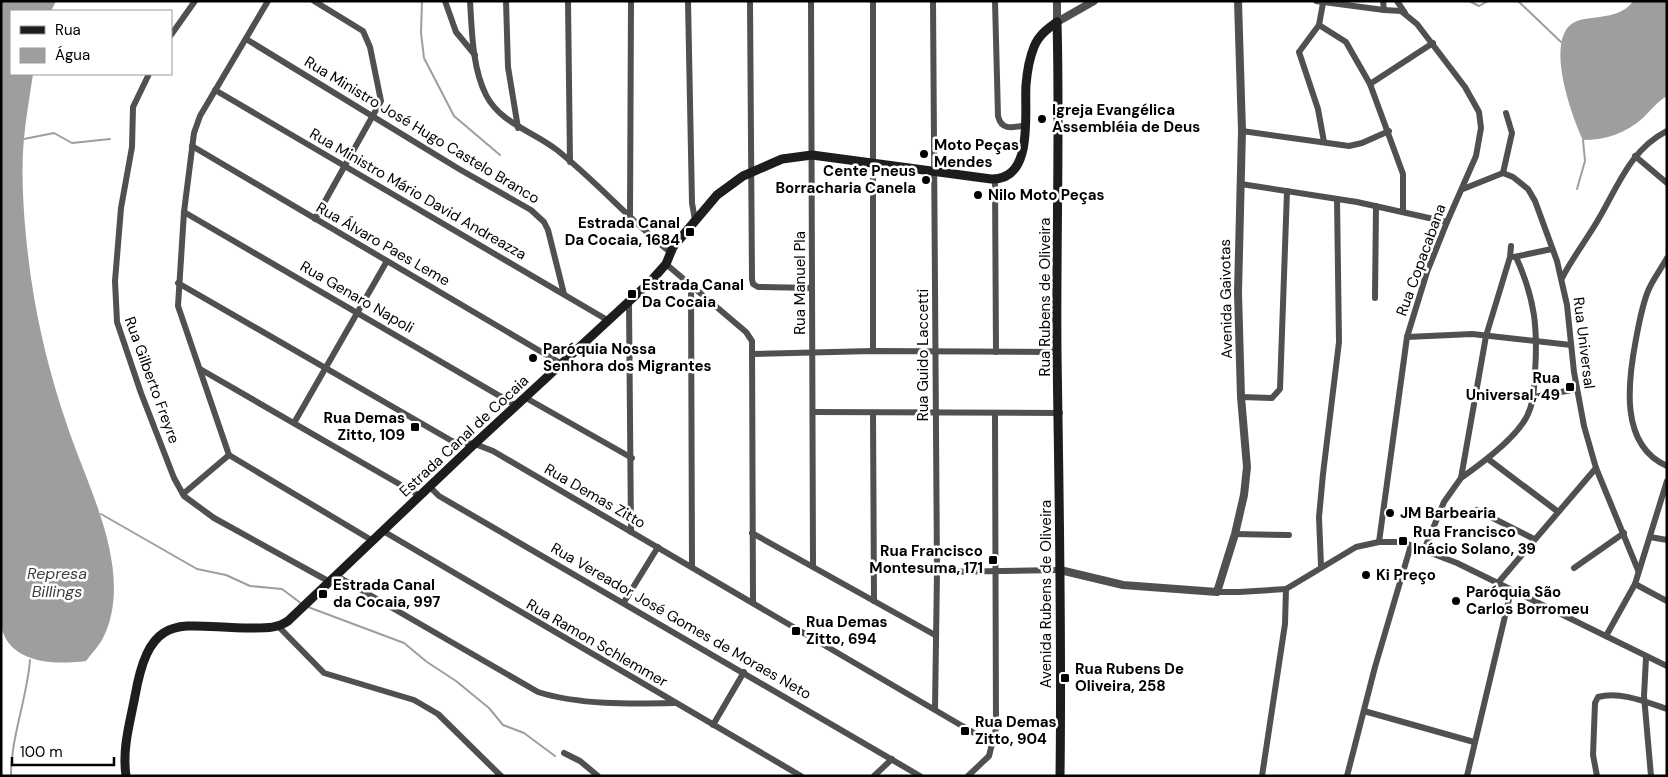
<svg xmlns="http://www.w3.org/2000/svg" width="1668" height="777" viewBox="0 0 1668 777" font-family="'DM Sans',sans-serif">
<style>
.water{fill:#9e9e9e}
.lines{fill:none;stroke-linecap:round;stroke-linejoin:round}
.stream{stroke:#9e9e9e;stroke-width:2}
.minor{stroke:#505050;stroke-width:6}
.tertiary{stroke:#505050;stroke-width:8}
.secondary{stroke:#1d1d1d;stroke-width:9}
.poi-dot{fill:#000;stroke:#fff;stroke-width:2}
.labels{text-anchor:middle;stroke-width:5;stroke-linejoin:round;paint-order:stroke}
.poi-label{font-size:15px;font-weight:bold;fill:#000;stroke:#fff;text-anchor:start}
.street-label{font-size:15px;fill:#000;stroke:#fff}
.water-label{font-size:16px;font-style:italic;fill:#3f3f3f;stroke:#fff}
</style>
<rect width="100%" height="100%" fill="#fff"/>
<g class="water">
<path d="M1,1H56L51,11H11V74H33C30,95 26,116 24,138C20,181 25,235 31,278C38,326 50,375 66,422C86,485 137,573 102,640C98,647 91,654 86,661C55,665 8,664 1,625Z"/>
<path d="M1633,1H1667V96C1658,101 1651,110 1644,117C1627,133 1606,140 1583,140C1572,117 1540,30 1580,20C1597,16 1622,18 1633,1Z"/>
</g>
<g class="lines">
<g class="stream">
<polyline points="422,1 421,33 424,58 454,116 500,155"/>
<polyline points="1469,1 1479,6 1488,1"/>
<polyline points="1518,1 1561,42"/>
<polyline points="24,139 54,133 72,143 110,139"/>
<polyline points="1577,189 1585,161 1583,140"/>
<polyline points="101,514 197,569 226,575 250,586 282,589 302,604"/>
<polyline points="308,607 404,643 427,662 456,681 489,708 503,725 524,733 555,756"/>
<path d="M11,776C11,736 27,699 30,660"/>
</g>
<g class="minor">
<polyline points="268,1 200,116 194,133 184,212 178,306 229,455 373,541"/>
<polyline points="314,1 363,31 370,47 381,101 315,219"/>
<polyline points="445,1 456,32 475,55"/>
<path d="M470,1C472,31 472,67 486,95C501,124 533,131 557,150C597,182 631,221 670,252"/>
<polyline points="506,1 508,67 518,128"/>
<polyline points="568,1 570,162"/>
<polyline points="688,1 692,203 695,220"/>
<polyline points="750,1 752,279 753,284 758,287 812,288"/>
<polyline points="811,1 813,565"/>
<polyline points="873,1 873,351"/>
<polyline points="933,1 937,572 935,709"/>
<path d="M995,1L998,116C1002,132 1014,127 1027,125"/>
<polyline points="1316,1 1384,10"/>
<polyline points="1397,1 1405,13"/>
<polyline points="1323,3 1319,25 1299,52 1318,109 1324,142"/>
<polyline points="1319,25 1346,42 1370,84 1403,174 1403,212"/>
<polyline points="171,35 195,1"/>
<polyline points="246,39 459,169 531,210 544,222 548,230 564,294"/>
<polyline points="149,74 133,107 132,147 121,208 115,281 117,322 141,393 174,478 184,496 214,518 330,582"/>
<polyline points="1370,84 1433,43"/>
<polyline points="215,90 609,321"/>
<polyline points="1242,131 1349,146 1362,143 1389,131"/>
<polyline points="192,146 562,364"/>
<polyline points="1635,156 1667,183"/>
<polyline points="1503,173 1512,133 1506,113"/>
<polyline points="995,179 996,352"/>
<polyline points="1241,184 1357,202 1447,222"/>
<polyline points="1463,189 1503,173 1513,177 1528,189 1535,201 1557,261 1567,305 1574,372 1584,426 1596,468 1638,570"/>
<polyline points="184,212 517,406"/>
<polyline points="630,217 631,1"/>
<polyline points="1514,257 1552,249"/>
<path d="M1667,258C1661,269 1653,279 1648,291C1642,306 1639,323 1636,339C1628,381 1619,445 1667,466"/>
<polyline points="666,264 746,332 752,341 753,602"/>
<path d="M1562,278C1572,259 1584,243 1595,225C1617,190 1628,151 1667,131"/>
<polyline points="178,283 452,441 475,444 493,451 993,744"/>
<polyline points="691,286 692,567"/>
<polyline points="1375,298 1376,206"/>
<polyline points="629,303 631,532"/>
<polyline points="1407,337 1472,334 1571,345"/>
<polyline points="753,354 873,351 1057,352"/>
<polyline points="200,369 420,496"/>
<polyline points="1241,397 1272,398 1280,389 1287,191"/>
<polyline points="1534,397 1577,389"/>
<polyline points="526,398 632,458"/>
<polyline points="813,412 1060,413"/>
<polyline points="873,413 874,601"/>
<polyline points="294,423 387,261"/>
<polyline points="1488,459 1557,511"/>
<path d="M1461,478C1481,464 1515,438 1526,418C1534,404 1534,389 1535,373C1538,328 1535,299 1516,257"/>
<polyline points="430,487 439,496 920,776"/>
<polyline points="183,494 229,455"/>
<polyline points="1477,510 1534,539"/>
<polyline points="383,531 801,776"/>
<polyline points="752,533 935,635"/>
<polyline points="1235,534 1289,535"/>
<polyline points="1650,537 1667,540"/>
<polyline points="1379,542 1407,337 1427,272 1447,222 1476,156 1481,128 1479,112 1465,87 1417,24 1401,11 1384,10 1383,1"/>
<polyline points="1424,550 1444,502 1461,478 1486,336 1510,257 1511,246"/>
<polyline points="1321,566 1319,517 1323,474 1339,342 1337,199"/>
<polyline points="1574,568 1624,533"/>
<polyline points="937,572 1060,570"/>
<path d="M337,576L538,692C578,705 632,704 674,703"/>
<polyline points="1497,584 1596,468"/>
<polyline points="1635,584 1667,601"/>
<polyline points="1217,592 1239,592 1286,589 1356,547 1379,542 1402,542 1457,563 1667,666"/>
<polyline points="624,602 658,547"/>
<polyline points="278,626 324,673 414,700 438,714 501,776"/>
<polyline points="1606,636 1635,584 1667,481"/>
<polyline points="1646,658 1644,696 1651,776"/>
<polyline points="1364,711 1474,742"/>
<polyline points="713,725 744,672"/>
<polyline points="564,753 580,761 598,776"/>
<polyline points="874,776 892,759"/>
<polyline points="968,776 989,756 996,728 995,414"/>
<polyline points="1262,776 1285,624 1286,589"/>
<polyline points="1347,776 1375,667 1411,545"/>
<polyline points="1467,776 1511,591"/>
<path d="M1597,776L1593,755L1595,703L1598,697C1620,691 1646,702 1667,709"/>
</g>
<g class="tertiary">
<polyline points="1057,22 1094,1"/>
<polyline points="1057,22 1057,1"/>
<polyline points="1060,570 1123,585 1217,592 1235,534 1244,495 1247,467 1241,397 1238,293 1242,131 1238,1"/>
</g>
<g class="secondary">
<path d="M1057,22C1060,132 1056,242 1057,352C1059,493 1062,634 1060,776"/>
<path d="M126,776C122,748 130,723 135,696C151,605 183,629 255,628C267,628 278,628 288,621L469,449L650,282L666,264L673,247L717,195L743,176L782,159L812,155L991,179C1035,181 1024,111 1026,85C1027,73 1029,59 1034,47C1038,36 1047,29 1057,22"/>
</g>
</g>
<g class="poi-dot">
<circle cx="1042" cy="119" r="5"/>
<circle cx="924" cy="154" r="5"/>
<circle cx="926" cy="180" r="5"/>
<circle cx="978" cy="195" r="5"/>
<rect x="685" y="227" width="10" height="10" rx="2.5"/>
<rect x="627" y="289" width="10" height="10" rx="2.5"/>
<circle cx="533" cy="358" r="5"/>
<rect x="1565" y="382" width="10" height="10" rx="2.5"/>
<rect x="410" y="422" width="10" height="10" rx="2.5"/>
<circle cx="1390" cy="513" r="5"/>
<rect x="1398" y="536" width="10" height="10" rx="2.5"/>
<rect x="988" y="555" width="10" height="10" rx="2.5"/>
<circle cx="1366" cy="575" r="5"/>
<rect x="318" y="589" width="10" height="10" rx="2.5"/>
<circle cx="1456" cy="601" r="5"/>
<rect x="791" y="626" width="10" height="10" rx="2.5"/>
<rect x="1060" y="673" width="10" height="10" rx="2.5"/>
<rect x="960" y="726" width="10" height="10" rx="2.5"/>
</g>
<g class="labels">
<g class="poi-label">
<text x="1052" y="115">Igreja Evangélica<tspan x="1052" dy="17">Assembléia de Deus</tspan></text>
<text x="934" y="150">Moto Peças<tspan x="934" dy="17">Mendes</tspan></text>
<text x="916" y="176" text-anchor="end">Cente Pneus<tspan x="916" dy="17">Borracharia Canela</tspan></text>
<text x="988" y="200">Nilo Moto Peças</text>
<text x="680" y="228" text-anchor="end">Estrada Canal<tspan x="680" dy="17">Da Cocaia, 1684</tspan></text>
<text x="642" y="290">Estrada Canal<tspan x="642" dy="17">Da Cocaia</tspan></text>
<text x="543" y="354">Paróquia Nossa<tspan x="543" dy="17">Senhora dos Migrantes</tspan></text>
<text x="1560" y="383" text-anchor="end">Rua<tspan x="1560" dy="17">Universal, 49</tspan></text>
<text x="405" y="423" text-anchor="end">Rua Demas<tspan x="405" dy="17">Zitto, 109</tspan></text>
<text x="1400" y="518">JM Barbearia</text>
<text x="1413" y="537">Rua Francisco<tspan x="1413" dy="17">Inácio Solano, 39</tspan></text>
<text x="983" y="556" text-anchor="end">Rua Francisco<tspan x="983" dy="17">Montesuma, 171</tspan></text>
<text x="1376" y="580">Ki Preço</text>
<text x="333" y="590">Estrada Canal<tspan x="333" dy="17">da Cocaia, 997</tspan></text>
<text x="1466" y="597">Paróquia São<tspan x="1466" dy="17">Carlos Borromeu</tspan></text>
<text x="806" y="627">Rua Demas<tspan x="806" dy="17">Zitto, 694</tspan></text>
<text x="1075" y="674">Rua Rubens De<tspan x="1075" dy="17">Oliveira, 258</tspan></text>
<text x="975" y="727">Rua Demas<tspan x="975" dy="17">Zitto, 904</tspan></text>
</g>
<g class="street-label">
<text transform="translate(422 130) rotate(31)" y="5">Rua Ministro José Hugo Castelo Branco</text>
<text transform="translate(418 194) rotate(30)" y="5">Rua Ministro Mário David Andreazza</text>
<text transform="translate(383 244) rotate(30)" y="5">Rua Álvaro Paes Leme</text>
<text transform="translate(1421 260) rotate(-70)" y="5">Rua Copacabana</text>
<text transform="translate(800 283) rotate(-90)" y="5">Rua Manuel Pla</text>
<text transform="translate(357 297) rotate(30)" y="5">Rua Genaro Napoli</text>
<text transform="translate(1045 297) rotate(-90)" y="5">Rua Rubens de Oliveira</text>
<text transform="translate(1226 299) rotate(-91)" y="5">Avenida Gaivotas</text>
<text transform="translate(1584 343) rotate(83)" y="5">Rua Universal</text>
<text transform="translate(923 355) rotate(-90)" y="5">Rua Guido Laccetti</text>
<text transform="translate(152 380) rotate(70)" y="5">Rua Gilberto Freyre</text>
<text transform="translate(464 436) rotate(-43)" y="5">Estrada Canal de Cocaia</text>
<text transform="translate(595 496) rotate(30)" y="5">Rua Demas Zitto</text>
<text transform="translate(1046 594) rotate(-90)" y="5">Avenida Rubens de Oliveira</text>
<text transform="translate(681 621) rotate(30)" y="5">Rua Vereador José Gomes de Moraes Neto</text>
<text transform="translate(597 643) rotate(30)" y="5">Rua Ramon Schlemmer</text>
</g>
<g class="water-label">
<text x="57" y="579">Represa<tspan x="57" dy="18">Billings</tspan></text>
</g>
</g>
<rect width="1668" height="777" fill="none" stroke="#000000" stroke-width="5"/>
<rect x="10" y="10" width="162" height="65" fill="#ffffff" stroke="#999999"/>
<rect x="20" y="26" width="25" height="8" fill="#1d1d1d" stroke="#999999"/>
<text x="55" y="35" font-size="15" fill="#000000">Rua</text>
<rect x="20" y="48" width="25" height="15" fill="#9e9e9e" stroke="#999999"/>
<text x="55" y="60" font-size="15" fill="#000000">Água</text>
<path d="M12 757v8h102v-8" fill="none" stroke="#000000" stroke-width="2.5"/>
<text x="20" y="757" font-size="15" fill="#000000" stroke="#ffffff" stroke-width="4" paint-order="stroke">100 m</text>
</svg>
